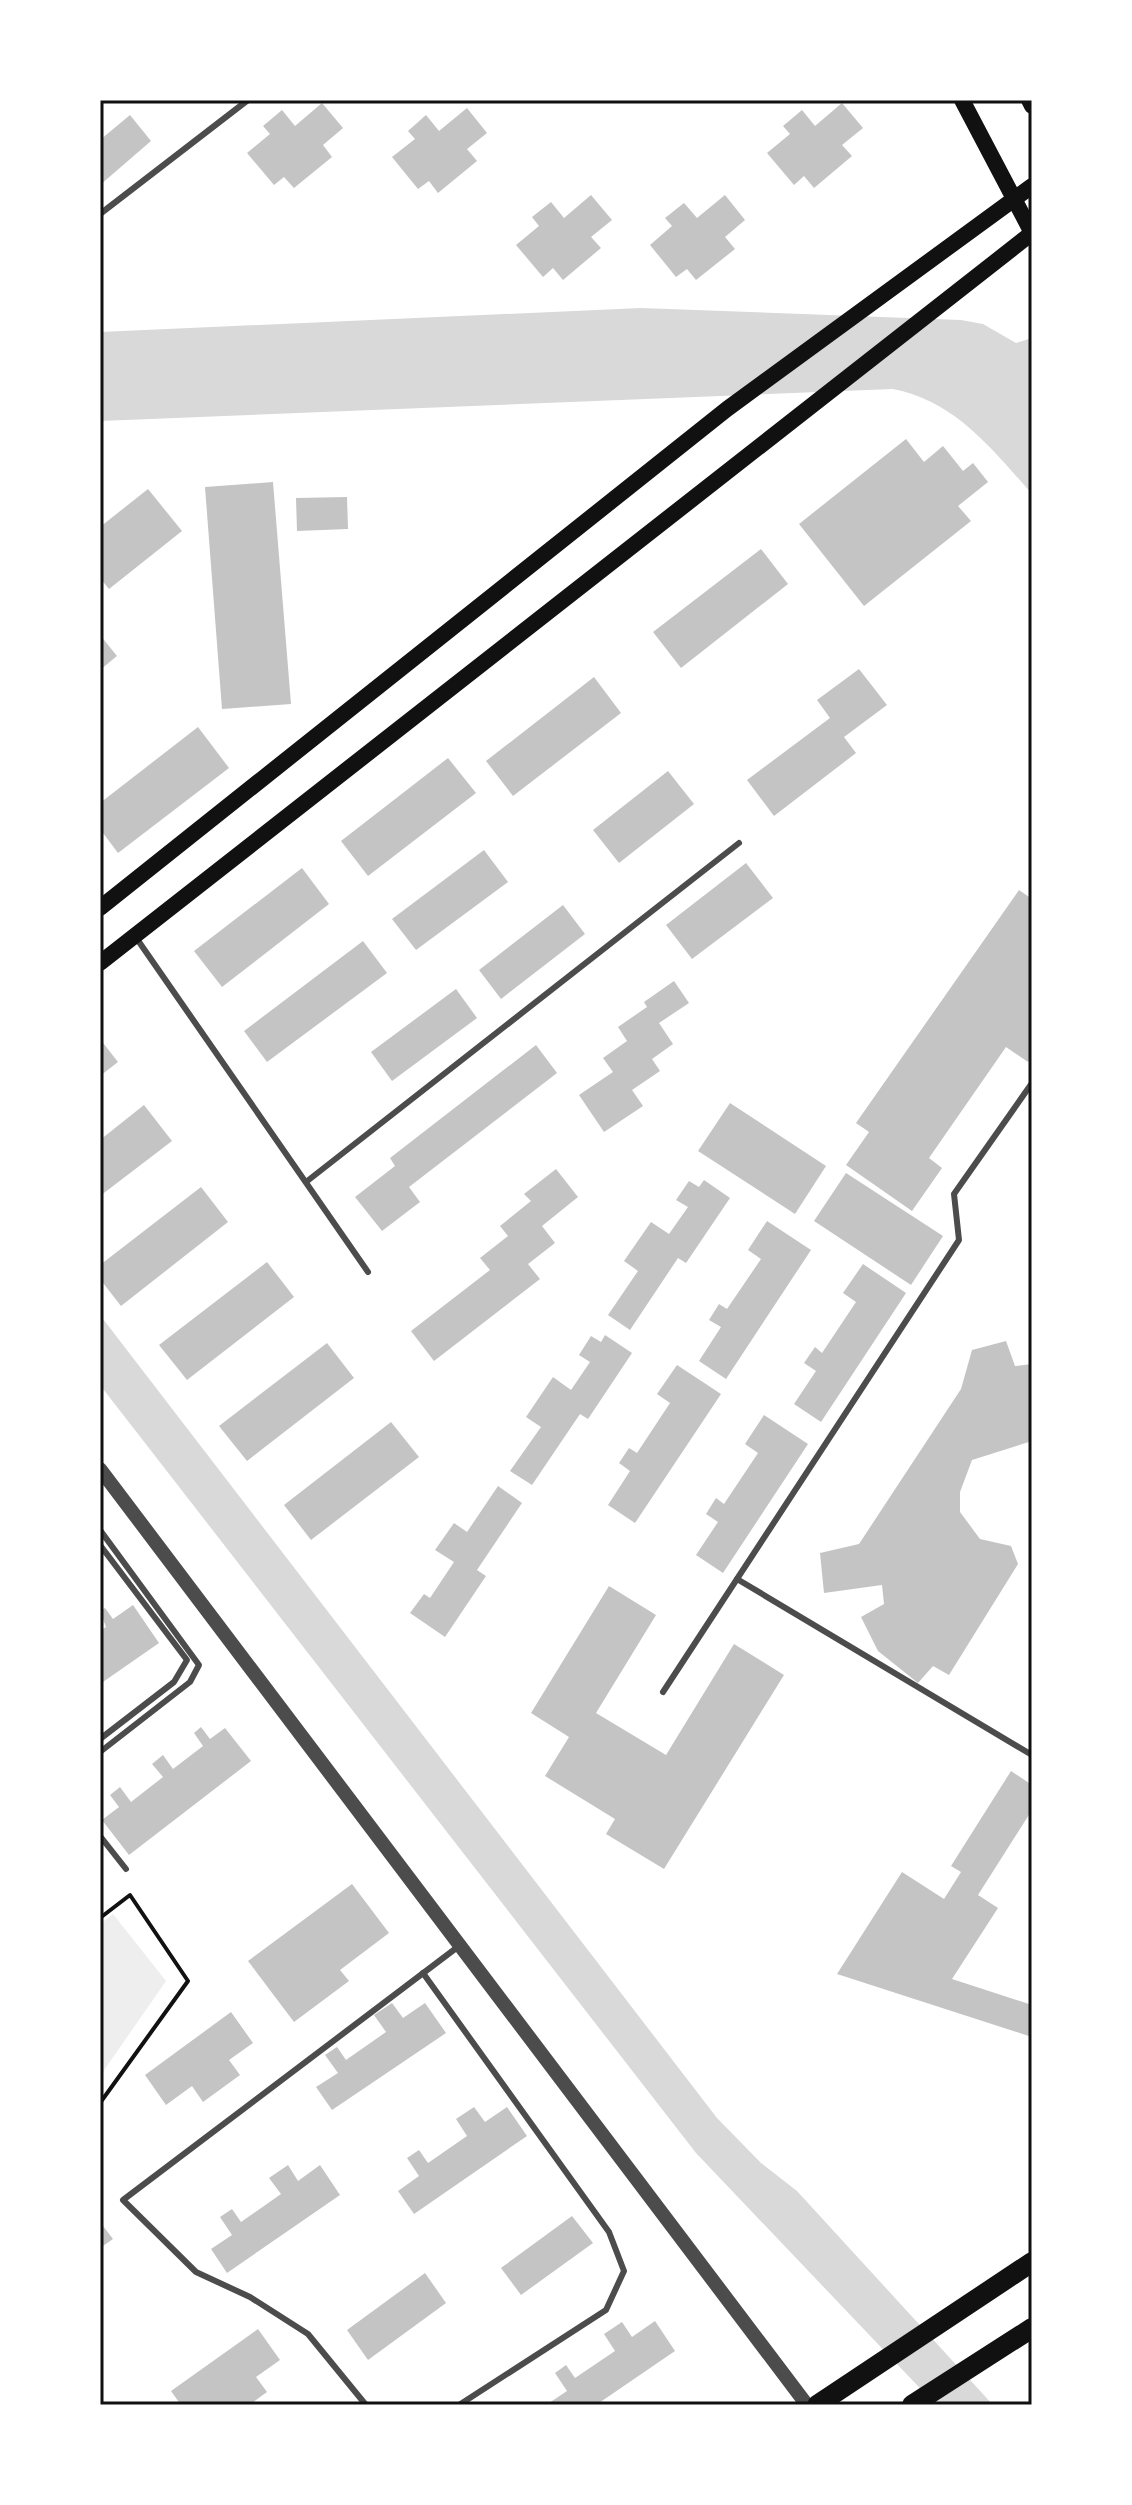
<svg xmlns="http://www.w3.org/2000/svg" width="1132" height="2505" viewBox="0 0 1132 2505" font-family="'Crimson Pro',serif">
<style>
.green{fill:#eee}
.water{fill:#d9d9d9}
.building{fill:#c4c4c4}
.lines{fill:none;stroke-linecap:round;stroke-linejoin:round}
.path{stroke:#111;stroke-width:4}
.service{stroke:#4c4c4c;stroke-width:6}
.tertiary{stroke:#4c4c4c;stroke-width:14}
.secondary{stroke:#111;stroke-width:16}
.primary{stroke:#111;stroke-width:20}
.neatline{fill:none;stroke:#111;stroke-width:3}
</style>
<rect width="100%" height="100%" fill="#fff"/>
<polygon class="green" points="113,1914 166,1981 100,2076 100,1924"/>
<g class="water">
<path d="M641,308L961,320L983,324L1016,343L1032,338V494C991,448 955,401 893,389L100,421V332Z"/>
<polygon points="100,1315 717,2118 761,2163 797,2191 993,2405 936,2405 696,2153 100,1385"/>
</g>
<g class="building">
<polygon points="322,103 343,128 323,145 332,157 294,188 284,177 274,185 247,153 270,134 263,126 282,110 295,126"/>
<polygon points="842,103 863,128 842,145 852,156 814,188 804,176 794,185 767,153 790,134 783,126 802,110 815,126"/>
<polygon points="467,108 487,133 467,149 477,161 438,193 429,181 418,189 392,157 415,139 408,131 426,115 439,131"/>
<polygon points="130,115 151,141 100,185 100,140"/>
<polygon points="591,195 612,220 591,237 601,248 563,280 553,268 543,277 516,245 539,226 532,217 551,202 564,218"/>
<polygon points="725,195 745,220 725,237 735,249 696,280 687,269 676,277 650,245 672,226 665,218 684,203 697,218"/>
<polygon points="906,439 924,462 943,446 963,471 973,463 988,482 958,506 971,521 864,606 799,524"/>
<polygon points="273,482 291,704 222,709 205,487"/>
<polygon points="148,489 182,531 109,589 100,578 100,527"/>
<polygon points="347,497 348,529 297,531 296,498"/>
<polygon points="761,549 788,584 681,668 653,632"/>
<polygon points="100,635 117,656 100,670"/>
<polygon points="859,669 887,705 844,737 856,753 774,816 747,780 830,718 817,700"/>
<polygon points="594,677 621,713 513,796 486,761"/>
<polygon points="198,727 229,768 118,853 100,829 100,803"/>
<polygon points="448,758 476,793 368,876 341,841"/>
<polygon points="668,771 694,804 619,863 593,830"/>
<polygon points="484,850 508,882 416,950 392,919"/>
<polygon points="746,863 773,898 692,959 666,925"/>
<polygon points="302,868 329,904 222,987 194,951"/>
<polygon points="1019,890 1032,899 1032,1056 1028,1062 1006,1047 929,1158 942,1168 912,1211 846,1165 869,1132 856,1123"/>
<polygon points="563,905 585,934 501,999 479,970"/>
<polygon points="363,941 387,973 267,1062 244,1031"/>
<polygon points="674,981 689,1003 659,1023 673,1044 652,1059 660,1071 632,1090 643,1106 604,1132 579,1095 613,1072 603,1058 627,1041 618,1027 647,1007 644,1002"/>
<polygon points="456,989 477,1018 392,1081 371,1052"/>
<polygon points="100,1039 118,1062 100,1076"/>
<polygon points="536,1045 557,1073 409,1187 420,1202 382,1231 355,1197 395,1166 390,1158"/>
<polygon points="730,1103 826,1166 795,1214 698,1151"/>
<polygon points="144,1105 172,1141 100,1196 100,1140"/>
<polygon points="556,1169 578,1197 542,1226 555,1243 528,1264 540,1279 434,1361 411,1331 490,1270 480,1258 508,1236 500,1226 531,1201 524,1194"/>
<polygon points="846,1173 943,1236 911,1285 814,1221"/>
<polygon points="704,1180 730,1198 686,1263 678,1258 630,1330 608,1315 638,1271 624,1261 651,1222 669,1234 688,1207 676,1200 689,1181 699,1187"/>
<polygon points="201,1187 228,1222 121,1306 100,1279 100,1265"/>
<polygon points="767,1221 811,1250 726,1379 699,1361 721,1327 709,1320 719,1304 727,1309 761,1259 748,1250"/>
<polygon points="267,1262 294,1297 187,1380 159,1345"/>
<polygon points="863,1264 906,1293 821,1422 794,1404 816,1371 804,1363 815,1347 822,1353 856,1302 843,1293"/>
<polygon points="605,1335 632,1353 588,1419 580,1414 532,1485 510,1471 541,1427 526,1417 553,1377 571,1390 590,1362 579,1355 591,1336 601,1342"/>
<polygon points="1006,1341 1015,1366 1032,1364 1032,1441 972,1460 960,1492 960,1512 980,1539 1011,1546 1018,1564 949,1675 933,1666 918,1683 878,1651 861,1617 884,1604 882,1585 824,1593 820,1553 859,1544 961,1389 972,1350"/>
<polygon points="327,1343 354,1378 247,1461 219,1426"/>
<polygon points="677,1365 721,1394 635,1523 608,1505 630,1471 619,1463 629,1448 637,1453 670,1403 657,1394"/>
<polygon points="764,1415 808,1444 723,1573 696,1555 718,1522 706,1514 716,1498 724,1504 758,1453 745,1444"/>
<polygon points="391,1422 419,1457 311,1540 284,1505"/>
<polygon points="498,1486 522,1503 477,1570 486,1576 445,1637 410,1613 424,1594 430,1598 454,1562 435,1550 454,1523 467,1532"/>
<polygon points="609,1586 656,1615 596,1713 666,1755 734,1644 784,1675 664,1869 606,1834 615,1819 545,1776 569,1737 531,1713"/>
<polygon points="133,1605 159,1643 100,1684 100,1631 106,1627 100,1611 105,1608 113,1619"/>
<polygon points="201,1727 210,1739 225,1728 251,1761 129,1855 102,1820 119,1807 110,1795 120,1787 131,1802 163,1777 152,1764 163,1755 173,1769 203,1746 194,1733"/>
<polygon points="1011,1771 1032,1785 1032,1810 978,1895 998,1908 952,1979 1032,2005 1032,2037 837,1974 902,1872 944,1899 961,1872 951,1866"/>
<polygon points="352,1884 389,1933 340,1970 349,1981 294,2022 248,1961"/>
<polygon points="392,2003 403,2018 425,2003 446,2033 332,2110 316,2087 338,2073 325,2055 337,2047 346,2060 386,2032 374,2015"/>
<polygon points="231,2012 253,2043 229,2060 240,2075 203,2102 192,2086 166,2105 145,2075"/>
<polygon points="474,2107 485,2122 507,2107 527,2136 414,2214 398,2191 419,2176 407,2158 419,2150 428,2163 467,2136 456,2119"/>
<polygon points="288,2165 298,2181 320,2165 340,2195 227,2273 211,2249 232,2235 220,2217 232,2209 241,2222 281,2194 269,2178"/>
<polygon points="572,2216 593,2243 521,2295 501,2268"/>
<polygon points="100,2222 113,2239 100,2248"/>
<polygon points="425,2273 446,2303 368,2360 347,2330"/>
<polygon points="655,2321 675,2351 596,2405 546,2405 567,2391 555,2373 566,2365 575,2378 615,2351 604,2334 622,2322 632,2337"/>
<polygon points="258,2329 280,2360 256,2377 267,2392 249,2405 181,2405 171,2391"/>
</g>
<g class="lines">
<polyline class="path" points="100,1918 130,1895 188,1981 100,2103"/>
<g class="service">
<polyline points="100,214 248,100"/>
<polyline points="137,939 368,1272"/>
<polyline points="306,1182 739,843"/>
<polyline points="100,1530 199,1665 190,1682 100,1752"/>
<polyline points="100,1545 187,1660 174,1682 100,1739"/>
<polyline points="737,1579 1032,1755"/>
<polyline points="663,1692 959,1240 954,1194 1032,1083"/>
<polyline points="100,1836 126,1869"/>
<polyline points="423,1973 609,2232 624,2271 606,2310 459,2405"/>
<polyline points="366,2405 308,2334 250,2297 196,2272 123,2200 459,1946"/>
</g>
<polyline class="tertiary" points="100,1469 807,2405"/>
<g class="secondary">
<polyline points="962,100 1032,233"/>
<polyline points="1029,100 1032,106"/>
<polyline points="100,908 727,409 1032,186"/>
<polyline points="100,963 1032,233"/>
</g>
<g class="primary">
<polyline points="817,2405 1032,2262"/>
<polyline points="912,2405 1032,2328"/>
</g>
</g>
<rect width="1132" height="2505" fill="none" stroke="#ffffff" stroke-width="204"/>
<rect x="102" y="102" width="928" height="2301" class="neatline"/>
</svg>
